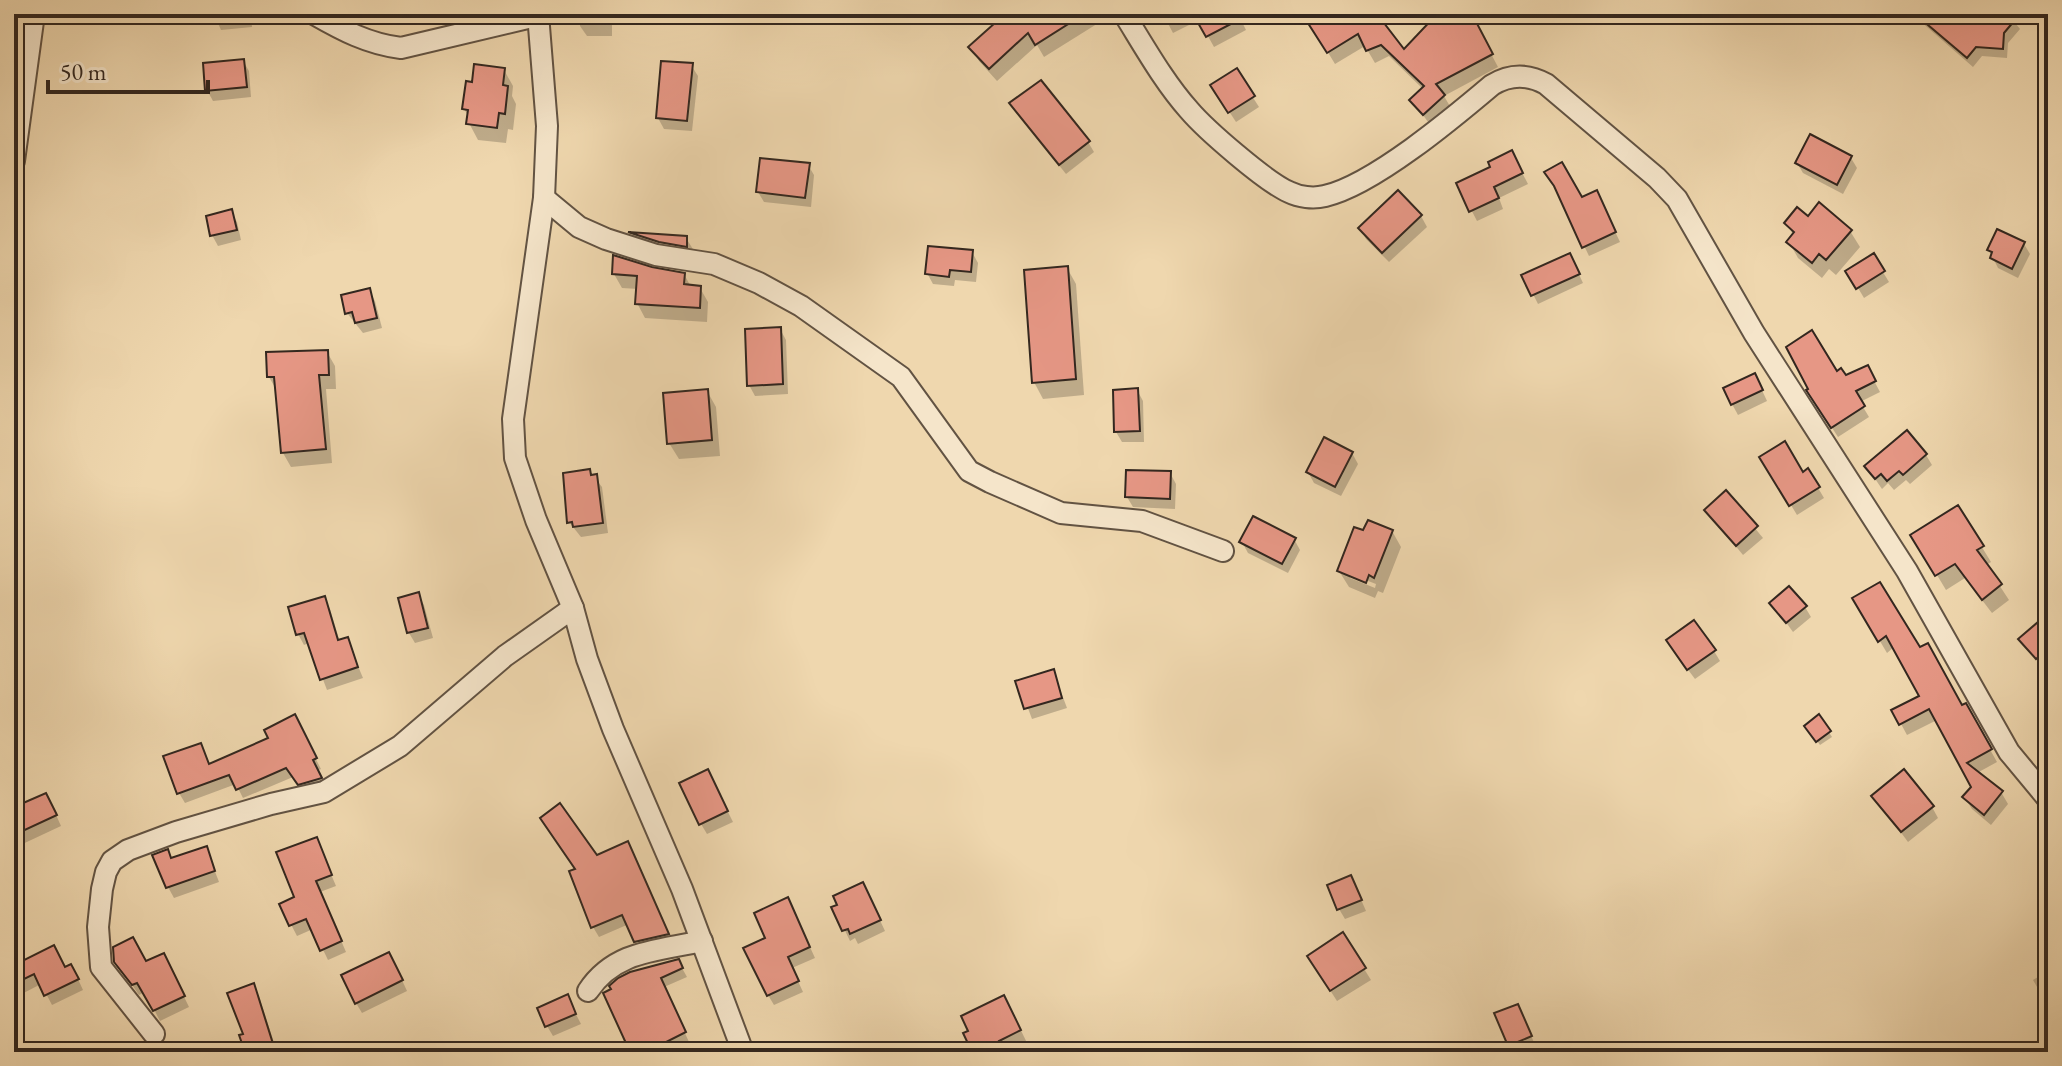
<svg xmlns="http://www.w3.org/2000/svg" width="2062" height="1066" viewBox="0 0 2062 1066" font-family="'EB Garamond',serif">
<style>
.shadow{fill:#0003;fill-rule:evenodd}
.building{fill:#e69785;stroke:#33271f;stroke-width:2}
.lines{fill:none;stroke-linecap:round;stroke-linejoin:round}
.street-casing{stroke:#625343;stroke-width:24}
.street{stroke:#f5e5ca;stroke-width:20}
</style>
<rect width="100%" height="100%" fill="#efd7ae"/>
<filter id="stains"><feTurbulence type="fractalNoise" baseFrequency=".0025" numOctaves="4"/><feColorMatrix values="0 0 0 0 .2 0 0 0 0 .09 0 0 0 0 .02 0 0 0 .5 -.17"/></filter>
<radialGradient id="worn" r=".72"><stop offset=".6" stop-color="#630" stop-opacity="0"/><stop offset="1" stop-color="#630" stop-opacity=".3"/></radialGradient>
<g class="shadow">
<polygon points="214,14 251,14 252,27 221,30"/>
<polygon points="405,14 454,14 454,24 425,24 422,20 408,20"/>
<polygon points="580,14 612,14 612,36 587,36 580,26"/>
<polygon points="1008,14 1096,14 1100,22 1044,57 1037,45 997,81 979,61 971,47"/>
<polygon points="1163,14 1238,14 1246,30 1214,47 1199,20 1173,33"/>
<polygon points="1320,14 1395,14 1383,25 1403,52 1437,16 1436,14 1470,14 1498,67 1444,96 1451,108 1431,126 1412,100 1424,90 1389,56 1375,63 1365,46 1335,64 1309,21"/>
<polygon points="1912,14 2008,14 2020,29 2008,43 2007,58 1982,56 1973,67"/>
<polygon points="243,61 249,71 251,97 213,101 207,90"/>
<polygon points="691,65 698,76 692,131 664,129 658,118"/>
<polygon points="504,70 513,86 512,96 516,104 513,130 508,129 506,143 478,140 469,123 469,117 464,109 474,84"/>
<polygon points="1236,71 1259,107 1236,122 1219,96"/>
<polygon points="1018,114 1088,142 1094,152 1066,174"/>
<polygon points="1851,158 1857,168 1843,194 1803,173 1797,163"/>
<polygon points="1517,163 1528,184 1499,198 1503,209 1477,221 1458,184"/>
<polygon points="808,165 814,175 811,207 764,202 758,192"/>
<polygon points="1558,191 1581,200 1601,202 1620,242 1589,256"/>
<polygon points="231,212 237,222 241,240 218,246 212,235"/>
<polygon points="1421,216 1427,227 1389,262 1366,239 1360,228"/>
<polygon points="1808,219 1850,231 1860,247 1836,275 1829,269 1822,278 1798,258 1789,242 1794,236 1786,223"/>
<polygon points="632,235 686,238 696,254 640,249"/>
<polygon points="2024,244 2030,254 2018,278 1998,268 1989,250"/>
<polygon points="972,252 978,263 976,282 955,280 954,286 933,284 927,273"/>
<polygon points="1873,256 1889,282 1864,298 1848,271"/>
<polygon points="1574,264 1583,283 1538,304 1524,276"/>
<polygon points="1067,268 1076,284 1084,395 1043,399 1034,382"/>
<polygon points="652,269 684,274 691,287 700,288 708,302 707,322 645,318 637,303 638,289 622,288 614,274"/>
<polygon points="369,290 375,301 382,328 363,333 347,313"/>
<polygon points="780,329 786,340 788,394 755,396 749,385"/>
<polygon points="327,352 335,366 336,389 326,389 332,463 291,467 283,453 277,391 269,377"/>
<polygon points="1836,374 1845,378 1872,377 1880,392 1860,402 1869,417 1838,437 1814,400"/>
<polygon points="1760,386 1767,401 1738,415 1732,404"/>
<polygon points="1137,390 1143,401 1144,442 1122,442 1116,432"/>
<polygon points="707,391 716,407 720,456 679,459 669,443"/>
<polygon points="1352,453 1358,464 1341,496 1314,483 1308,472"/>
<polygon points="1926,455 1932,465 1910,484 1906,480 1894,490 1888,483 1882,489 1867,467"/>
<polygon points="1762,457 1802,474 1808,471 1824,498 1797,515"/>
<polygon points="589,471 602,487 608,533 581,537 569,522"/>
<polygon points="1170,473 1176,484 1175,509 1133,507 1127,497"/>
<polygon points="1726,493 1763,538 1743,555 1706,510"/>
<polygon points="1958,508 1991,562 1986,565 2009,600 1992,613 1965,578 1946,590 1913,535"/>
<path d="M1392,531L1401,547L1383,593L1378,591L1375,598L1349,587L1339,571ZM1350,574L1376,584L1375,588L1350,578Z"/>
<polygon points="1294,539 1300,550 1288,573 1248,553 1242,542"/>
<polygon points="418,594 424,605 433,638 415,643 409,633 400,599"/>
<polygon points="324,599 330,609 340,642 347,640 363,678 327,690 309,643 304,645 298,634"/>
<polygon points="1855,599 1919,650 1961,707 1965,705 1997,762 1977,773 2001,792 2008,804 1991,825 1972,809 1965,798 1973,787 1937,720 1907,735 1894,711 1922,697 1894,647 1887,653"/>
<polygon points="1772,603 1805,607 1811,617 1793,632"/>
<polygon points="2048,615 2048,660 2042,666 2021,639"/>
<polygon points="1674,651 1714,651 1720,661 1695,679"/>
<polygon points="1053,671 1067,708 1032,719 1018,682"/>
<polygon points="1819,717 1832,737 1820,745 1809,730"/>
<polygon points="299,727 321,769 317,771 326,788 305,794 293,777 243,798 236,784 185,803 179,793 200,745 210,766"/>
<polygon points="713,782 733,822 707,834 701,824"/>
<polygon points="1874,796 1932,807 1938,818 1908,842"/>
<polygon points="52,806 61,826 14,848 14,810"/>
<polygon points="316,839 336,886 320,892 346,952 328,960 313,929 297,936 281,905 296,898"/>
<polygon points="206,848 219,882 174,898 168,887 172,860"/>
<polygon points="632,853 672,944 642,951 629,924 599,937 593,927 571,872 596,858"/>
<polygon points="2048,865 2048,888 2038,871"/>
<polygon points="1356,888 1366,911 1345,919 1339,909"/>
<polygon points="868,895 885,931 858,944 855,938 850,941 834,908"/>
<polygon points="793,910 815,958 792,968 803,992 774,1005 768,995 768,939"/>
<polygon points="1343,935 1371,980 1337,1001 1315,967"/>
<polygon points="14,958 18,965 65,969 77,977 83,990 52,1005 41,984 14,998"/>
<polygon points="116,961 169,966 189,1007 160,1021 145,992 139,995"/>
<polygon points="678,961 687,977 664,987 689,1042 669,1052 632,1052 606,994"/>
<polygon points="395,965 407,991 362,1013 356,1003"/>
<polygon points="2048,971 2048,1006 2033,980"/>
<polygon points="253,985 259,996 277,1052 247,1052 245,1035"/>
<polygon points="567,997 581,1024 553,1036 547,1026"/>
<polygon points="1518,1006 1536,1047 1524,1052 1513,1052 1509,1045"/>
<polygon points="1013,1014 1029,1047 1019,1052 974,1052"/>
<polygon points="1601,1044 1606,1052 1584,1052"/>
</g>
<g class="building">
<polygon points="1005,14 1084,14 1035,45 1028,33 989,69 968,47"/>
<polygon points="1193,14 1250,14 1206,37"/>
<polygon points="1316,14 1377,14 1404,49 1437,14 1472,14 1493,54 1436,84 1445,95 1423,115 1409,100 1424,86 1381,45 1366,51 1358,34 1327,53 1306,20"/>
<polygon points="1915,14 2020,14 2004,33 2003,49 1976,47 1967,58"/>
<polygon points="244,59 247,87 205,91 203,63"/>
<polygon points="661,61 693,63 687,121 656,118"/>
<polygon points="474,64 505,68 503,85 508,86 505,114 499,113 497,128 466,124 468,110 462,109 466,81 472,82"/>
<polygon points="1237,68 1255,96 1228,113 1210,85"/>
<polygon points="1041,80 1090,141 1059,165 1009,103"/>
<polygon points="1810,134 1852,156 1837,185 1795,163"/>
<polygon points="1512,150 1523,173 1494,187 1499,198 1469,212 1456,183 1490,167 1488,162"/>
<polygon points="760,158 810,163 805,198 756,192"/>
<polygon points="1562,162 1582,197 1597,190 1616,232 1582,248 1554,186 1544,172"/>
<polygon points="1398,190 1422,215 1382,253 1358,228"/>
<polygon points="1819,202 1852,230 1826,260 1819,254 1812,263 1786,242 1794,232 1784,223 1797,207 1808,216"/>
<polygon points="232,209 237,230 210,236 206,216"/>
<polygon points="1997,229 2025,242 2012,269 1990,258 1992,252 1987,250"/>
<polygon points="628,232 687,236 687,247 659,242"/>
<polygon points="928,246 973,250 971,272 950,270 949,277 925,274"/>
<polygon points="1570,253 1580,274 1531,296 1521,275"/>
<polygon points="1874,253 1885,271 1856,289 1845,271"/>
<polygon points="613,255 652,267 685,273 684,284 701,286 700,308 635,304 637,276 612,274"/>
<polygon points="1068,266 1076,379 1032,383 1024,270"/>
<polygon points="370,288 377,318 355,323 352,312 345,314 341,295"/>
<polygon points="781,327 783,384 747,386 745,329"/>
<polygon points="1812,330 1837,371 1841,368 1846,375 1868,365 1876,381 1856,391 1865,406 1831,428 1806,390 1808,389 1786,347"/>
<polygon points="328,350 329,375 319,375 326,449 281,453 274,377 267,377 266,352"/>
<polygon points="1755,373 1763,390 1731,405 1723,388"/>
<polygon points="1138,388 1140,431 1114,432 1113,390"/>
<polygon points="708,389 712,440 667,444 663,393"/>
<polygon points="1907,430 1927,454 1903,475 1899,471 1887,481 1881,474 1875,479 1864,466"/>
<polygon points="1324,437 1353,452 1335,487 1306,472"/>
<polygon points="1785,441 1803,472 1808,468 1820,487 1789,506 1759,457"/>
<polygon points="590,469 591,475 597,474 603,523 573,527 572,522 567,523 563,473"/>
<polygon points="1126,470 1171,471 1170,499 1125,497"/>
<polygon points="1726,490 1758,526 1736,546 1704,510"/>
<polygon points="1958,505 1984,546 1977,550 2002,584 1982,600 1955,564 1935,576 1910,535"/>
<polygon points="1253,516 1296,538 1282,564 1239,542"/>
<polygon points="1368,520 1393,530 1374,578 1369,575 1366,583 1337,571 1354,527 1363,530"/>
<polygon points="1880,582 1920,647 1928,643 1962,705 1966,703 1992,749 1967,763 2003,791 1984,815 1962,797 1971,787 1929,709 1899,725 1891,710 1919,696 1886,636 1878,642 1852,598"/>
<polygon points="1789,586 1807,606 1786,623 1769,603"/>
<polygon points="419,592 428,628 407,633 398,598"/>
<polygon points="325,596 338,640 348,637 358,667 320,680 304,633 296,635 288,607"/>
<polygon points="1694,620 1716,650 1687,670 1666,640"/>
<polygon points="2038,622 2048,633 2048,649 2036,659 2018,639"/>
<polygon points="1054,669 1062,698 1024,709 1015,681"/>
<polygon points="295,714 317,758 313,760 322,778 298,785 286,768 236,790 229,775 177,794 163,756 201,743 209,764 268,738 264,730"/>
<polygon points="1819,714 1831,731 1816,742 1804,726"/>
<polygon points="708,769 728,811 699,825 679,783"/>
<polygon points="1904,769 1934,806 1901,832 1871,796"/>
<polygon points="46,793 57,815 14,835 14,807"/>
<polygon points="560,803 597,855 628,841 669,934 634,942 622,915 591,928 569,871 575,869 540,818"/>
<polygon points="317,837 332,875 316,881 342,941 320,951 306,919 289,926 279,904 294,897 276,852"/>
<polygon points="207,846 215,871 166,888 152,855 168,849 171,858"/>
<polygon points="1351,875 1362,900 1337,910 1327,885"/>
<polygon points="863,882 881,920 850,934 848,929 842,931 831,907 837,905 833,896"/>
<polygon points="788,897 810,947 788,957 799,981 767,996 743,948 765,938 754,913"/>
<polygon points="1343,932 1366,968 1330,991 1307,956"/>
<polygon points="133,937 146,961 164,953 185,996 153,1011 137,983 132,985 114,962 113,947"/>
<polygon points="54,945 65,967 71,964 79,979 44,996 34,974 14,984 14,965"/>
<polygon points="389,952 403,980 355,1004 341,975"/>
<polygon points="679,959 683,968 661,978 686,1032 666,1042 667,1046 654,1052 630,1052 603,993 611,989 609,986 618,978 630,972"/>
<polygon points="254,983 274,1047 260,1052 245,1052 239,1035 243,1034 227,993"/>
<polygon points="568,994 576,1014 545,1027 537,1008"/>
<polygon points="1004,995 1021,1030 999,1041 1001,1045 985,1052 972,1052 963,1033 968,1031 961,1016"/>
<polygon points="1518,1004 1532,1036 1508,1046 1494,1013"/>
</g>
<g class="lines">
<defs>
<g id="street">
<path d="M314,14C342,30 368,44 401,48L536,16"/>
<polyline points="538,14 547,126 544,198 513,419 515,458 536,520 573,608 587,659 613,729 682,889 743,1052"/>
<path d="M1124,14C1144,46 1164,82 1189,110C1206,130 1266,182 1289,192C1299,197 1313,199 1325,196C1373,185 1453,118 1492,85C1510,74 1528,74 1546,84L1657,178L1677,199L1754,333L1907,571L2009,752L2048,799"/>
<polyline points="14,161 34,14"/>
<polyline points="544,198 579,227 606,239 656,255 714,264 759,283 801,306 901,377 969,471 990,482 1061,513 1142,521 1223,551"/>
<path d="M588,991C615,950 658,951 702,941"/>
<polyline points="154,1034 101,967 98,927 102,889 106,872 112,861 128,850 176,832 271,804 324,792 400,746 505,656 573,608"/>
</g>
</defs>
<use href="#street" class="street-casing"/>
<use href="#street" class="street"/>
</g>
<rect width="2062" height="1066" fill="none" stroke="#efd7ae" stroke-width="48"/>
<rect x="16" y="16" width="2030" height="1034" fill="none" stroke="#33271f" stroke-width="4"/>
<rect x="24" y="24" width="2014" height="1018" fill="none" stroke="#33271f" stroke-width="2"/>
<path d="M48 80v12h160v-12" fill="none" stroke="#33271f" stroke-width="4"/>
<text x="60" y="80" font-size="24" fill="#33271f" stroke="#f5e5ca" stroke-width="6" paint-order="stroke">50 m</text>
<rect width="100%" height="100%" filter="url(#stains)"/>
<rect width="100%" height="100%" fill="url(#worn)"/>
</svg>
